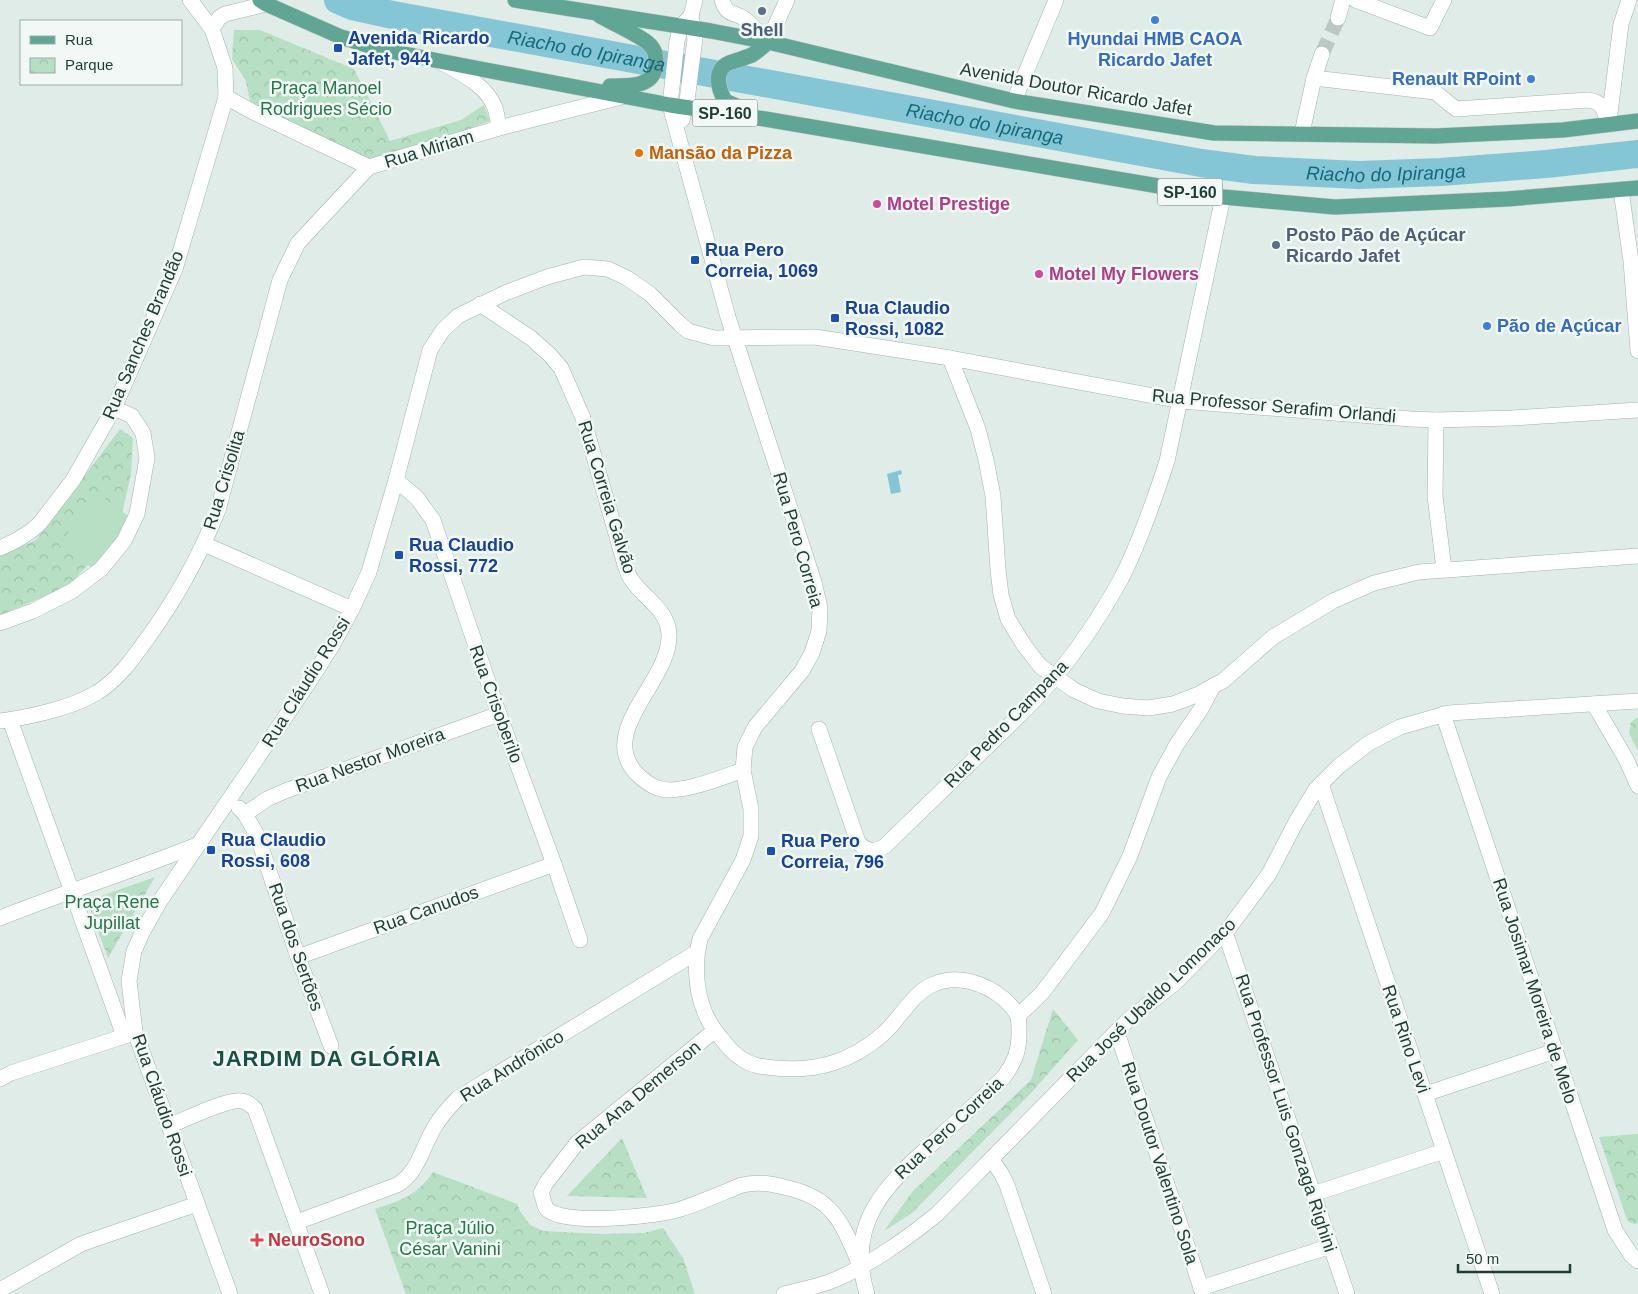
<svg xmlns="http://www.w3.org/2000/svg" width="1638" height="1294" viewBox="0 0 1638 1294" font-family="Helvetica,sans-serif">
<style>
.park{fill:url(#park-crowns)}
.pitch{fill:#b7dfc3}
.water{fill:#84c6d5}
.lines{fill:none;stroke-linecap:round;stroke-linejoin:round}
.river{stroke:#84c6d5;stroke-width:28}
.minor-tunnel{stroke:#b9c9c4;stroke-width:15;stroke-dasharray:15 8;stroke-linecap:butt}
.minor-casing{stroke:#a2b4ae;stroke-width:16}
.major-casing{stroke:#c0c9c7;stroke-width:16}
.minor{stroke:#fff;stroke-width:15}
.major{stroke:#61a595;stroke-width:15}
.service-dot{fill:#5c6f8a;stroke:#f1f8f5;stroke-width:2}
.shop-dot{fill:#3f7fe0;stroke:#f1f8f5;stroke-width:2}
.transit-dot{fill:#1a4fb4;stroke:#f1f8f5;stroke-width:2}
.food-dot{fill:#e8710a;stroke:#f1f8f5;stroke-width:2}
.hotel-dot{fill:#d1479c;stroke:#f1f8f5;stroke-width:2}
.health-dot{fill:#e0444e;stroke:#f1f8f5;stroke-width:2}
.labels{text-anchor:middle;stroke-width:5;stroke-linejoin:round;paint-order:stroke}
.shield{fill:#f1f8f5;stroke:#5e756f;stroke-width:1}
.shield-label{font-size:16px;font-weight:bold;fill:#1f3d36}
.service-label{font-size:18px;font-weight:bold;fill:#4e5e75;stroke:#f1f8f5}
.transit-label{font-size:18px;font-weight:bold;fill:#164399;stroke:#f1f8f5;text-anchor:start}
.shop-label{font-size:18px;font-weight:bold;fill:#366cbe;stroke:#f1f8f5}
.park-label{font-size:18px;fill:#277748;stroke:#f1f8f5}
.street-label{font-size:18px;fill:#1f3d36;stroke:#f1f8f5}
.food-label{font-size:18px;font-weight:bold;fill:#c56008;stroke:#f1f8f5;text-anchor:start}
.hotel-label{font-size:18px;font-weight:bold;fill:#b23c85;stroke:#f1f8f5;text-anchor:start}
.health-label{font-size:18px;font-weight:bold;fill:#be3a42;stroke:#f1f8f5;text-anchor:start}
.water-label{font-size:19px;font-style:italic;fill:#16697d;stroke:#f1f8f5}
.district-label{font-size:22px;font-weight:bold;letter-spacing:1px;fill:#1a5145;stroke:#f1f8f5}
</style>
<defs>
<pattern id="park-crowns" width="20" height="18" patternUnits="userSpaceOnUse" patternTransform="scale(1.25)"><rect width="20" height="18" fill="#b7dfc3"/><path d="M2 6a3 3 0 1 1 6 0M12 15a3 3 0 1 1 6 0" fill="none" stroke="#9dc0a8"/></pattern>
</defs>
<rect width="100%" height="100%" fill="#e0ece7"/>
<g class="park">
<polygon points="234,30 260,30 354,69 390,141 461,120 484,105 490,121 369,165 250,102 246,81 232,59"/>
<polygon points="120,429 133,438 131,474 120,522 100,552 67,587 0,615 0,555 36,540"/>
<polygon points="1638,717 1638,751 1629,733 1631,722"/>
<polygon points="155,877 108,958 87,901"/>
<polygon points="1053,1009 1078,1040 1031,1093 912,1213 884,1231 913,1191 1031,1080"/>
<polygon points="1638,1134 1638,1223 1635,1224 1629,1222 1626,1217 1599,1137"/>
<polygon points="622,1138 647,1198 567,1196"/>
<path d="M433,1172L517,1204L520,1211L530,1225L543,1231L599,1234L644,1233L663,1228L683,1258L695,1294H406L375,1209C401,1200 417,1196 433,1172Z"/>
</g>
<polygon class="pitch" points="97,493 131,518 94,569 59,545"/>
<polygon class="water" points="901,470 902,474 898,475 901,492 891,494 887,474"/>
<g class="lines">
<path class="river" id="s1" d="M338,0L352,6L393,15L1201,163L1254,170L1359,175L1441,172L1546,164L1638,154"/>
<polyline class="minor-tunnel" points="1322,54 1338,18"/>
<defs>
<g id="minor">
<path d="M722,0C727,17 734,11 745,19C753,26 760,35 768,42L787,0"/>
<polyline points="1355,0 1430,28 1444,0"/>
<path d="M691,16L681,26L677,41L670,105L672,113L728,317L814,582L820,608L819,631L812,653L802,671L755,727L745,747L743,770L751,809V836L743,860L700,939C692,972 697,1012 721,1038C727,1046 734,1054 742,1059C752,1066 764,1067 775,1068C817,1072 851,1062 883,1034C901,1018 911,994 934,984C958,974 985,983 1004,999C1009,1004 1016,1010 1018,1017C1019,1021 1019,1027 1019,1032C1019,1052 1015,1061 1004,1077C981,1099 958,1120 934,1142C886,1185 845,1223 867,1294"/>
<polyline points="1338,18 1343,0"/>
<polyline points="212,29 219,18 225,14 266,4"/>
<path d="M441,62C461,74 486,84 495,108C497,114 498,121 499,128"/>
<polyline points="1314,78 1322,54"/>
<polyline points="226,97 253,112 369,167 499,128 625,96"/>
<polyline points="1014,101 1056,0"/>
<polyline points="682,120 687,100 695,39 691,16 695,0"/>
<polyline points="1609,121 1621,24 1629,0"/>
<path d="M1302,133L1314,78L1435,92L1456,109L1588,100C1604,102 1604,111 1609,125"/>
<polyline points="1621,190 1631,261 1638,351"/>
<path d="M480,304L531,338L550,355L561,368L583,418L625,565C627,569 628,575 631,579C643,598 668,609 669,634C671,681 597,730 636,773C642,779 651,786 658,788C677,796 723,777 743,770"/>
<polyline points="950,358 978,429 986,460 993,496 998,570 1001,595 1008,619 1024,645 1040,666 1074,690 1098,701 1123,706 1148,708 1173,704 1199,694 1213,686"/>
<polyline points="1436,420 1435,496 1444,569"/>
<polyline points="396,480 417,498 433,520 499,714 554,864 580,940"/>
<polyline points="204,544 352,609"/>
<polyline points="0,548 17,540 31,531 40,523 73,480 114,408 175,269 226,97 225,68 212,29 190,0"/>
<polyline points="0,623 33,611 72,591 101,569 124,541 137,514 147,458 143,433 132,416 114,408"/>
<polyline points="1594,704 1626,759 1638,786"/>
<polyline points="1443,714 1615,1230 1631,1255 1638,1261"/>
<polyline points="10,720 124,1036"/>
<path d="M0,721C30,717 72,708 98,692C118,679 131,661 144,643C175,601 199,558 218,510L280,280L298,243L369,167"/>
<path d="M819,729L858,842C865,851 875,853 885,846L1028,707C1065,669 1095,626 1121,579C1140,542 1154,501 1167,461L1223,197"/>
<polyline points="1321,784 1492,1294"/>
<polyline points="239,808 245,814 257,835 298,957 331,1046"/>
<polyline points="245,814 267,799 285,791 499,714"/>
<path d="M0,918C65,892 132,871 197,845"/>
<polyline points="1225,932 1347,1294"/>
<polyline points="298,957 554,864"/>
<polyline points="1018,1016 1042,993 1102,913 1130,856 1159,777 1177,744 1201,709 1213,686 1223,681 1273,637 1333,601 1374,583 1419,572 1638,556"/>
<path d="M714,1031L577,1143L546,1183L541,1193C543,1197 544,1204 546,1208C560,1227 660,1216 681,1209C702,1202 722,1193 742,1185C759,1181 772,1184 788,1188C835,1199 842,1224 860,1265"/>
<polyline points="1117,1032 1203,1294"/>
<polyline points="0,1079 11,1073 134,1033"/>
<polyline points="1425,1094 1555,1051"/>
<path d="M169,1126C184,1120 228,1098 242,1101C248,1102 251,1105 255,1109L322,1294"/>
<polyline points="991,1159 1001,1173 1007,1185 1044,1294"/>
<polyline points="1313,1194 1444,1151"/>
<path d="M297,1222L397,1185C418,1173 422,1148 434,1128C441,1116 449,1107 458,1098L697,952"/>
<polyline points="1201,1288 1331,1246"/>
<polyline points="0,1290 81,1244 197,1204"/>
<polyline points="230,1294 135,1032 129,981 134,951 143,931 160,901 307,685 332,646 352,609 369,572 396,480 430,350 443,330 458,316 505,293 547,277 584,267 608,269 627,278 650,294 680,324 688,331 714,338 815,337 950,358 1181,401 1411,419 1436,420 1512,418 1638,410"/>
<path d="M784,1294C799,1290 815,1287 829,1282C864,1269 908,1238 937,1214L1128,1020L1175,983L1229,928L1269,874L1296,822L1316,789L1339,766L1369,743L1400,727L1449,713L1638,701"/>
</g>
<g id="major">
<polyline points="260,0 266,4 341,37 380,49 439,61 670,105 765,119 1223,197 1335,207 1507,199 1638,188"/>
<polyline points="515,0 711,31 768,42 1014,101 1214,133 1436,136 1563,130 1638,121"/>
<path d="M600,16C614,24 637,34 648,43C655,49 656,55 656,64C654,88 629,86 610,86"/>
<path d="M748,111L725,101C718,88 713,70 729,63C737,60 745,58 752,55C758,51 763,47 768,42"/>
</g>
</defs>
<use href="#minor" class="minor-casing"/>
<use href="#major" class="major-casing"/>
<use href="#minor" class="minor"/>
<use href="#major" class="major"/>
</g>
<g class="service-dot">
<circle cx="762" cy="11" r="5"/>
<circle cx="1276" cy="245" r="5"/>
</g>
<g class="shop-dot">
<circle cx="1155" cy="20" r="5"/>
<circle cx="1531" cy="79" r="5"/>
<circle cx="1487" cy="326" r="5"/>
</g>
<g class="transit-dot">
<rect x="333" y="43" width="10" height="10" rx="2.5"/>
<rect x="690" y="255" width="10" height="10" rx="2.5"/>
<rect x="830" y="313" width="10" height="10" rx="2.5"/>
<rect x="394" y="550" width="10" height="10" rx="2.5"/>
<rect x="206" y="845" width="10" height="10" rx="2.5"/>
<rect x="766" y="846" width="10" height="10" rx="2.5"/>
</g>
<circle class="food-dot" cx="639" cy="153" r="5"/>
<g class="hotel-dot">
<circle cx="877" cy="204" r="5"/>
<circle cx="1039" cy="274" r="5"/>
</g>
<path class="health-dot" d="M254.5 1232.5h5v5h5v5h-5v5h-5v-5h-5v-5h5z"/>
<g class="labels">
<g class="shield">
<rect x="692.5" y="99.5" width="65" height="27" rx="4"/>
<rect x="1157.5" y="178.5" width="65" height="27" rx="4"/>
</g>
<g class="shield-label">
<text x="725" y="119">SP-160</text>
<text x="1190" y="198">SP-160</text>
</g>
<g class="service-label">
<text x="762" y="36">Shell</text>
<text x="1286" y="241" text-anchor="start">Posto Pão de Açúcar<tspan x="1286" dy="21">Ricardo Jafet</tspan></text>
</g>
<g class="transit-label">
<text x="348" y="44">Avenida Ricardo<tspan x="348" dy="21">Jafet, 944</tspan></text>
<text x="705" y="256">Rua Pero<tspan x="705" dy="21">Correia, 1069</tspan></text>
<text x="845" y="314">Rua Claudio<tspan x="845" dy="21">Rossi, 1082</tspan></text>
<text x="409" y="551">Rua Claudio<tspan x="409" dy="21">Rossi, 772</tspan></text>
<text x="221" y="846">Rua Claudio<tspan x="221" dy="21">Rossi, 608</tspan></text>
<text x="781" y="847">Rua Pero<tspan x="781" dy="21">Correia, 796</tspan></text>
</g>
<g class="shop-label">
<text x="1155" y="45">Hyundai HMB CAOA<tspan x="1155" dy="21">Ricardo Jafet</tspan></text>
<text x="1521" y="85" text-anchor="end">Renault RPoint</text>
<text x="1497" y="332" text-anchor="start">Pão de Açúcar</text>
</g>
<g class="park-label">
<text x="326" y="94">Praça Manoel<tspan x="326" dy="21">Rodrigues Sécio</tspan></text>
<text x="112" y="908">Praça Rene<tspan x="112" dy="21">Jupillat</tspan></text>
<text x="450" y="1234">Praça Júlio<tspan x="450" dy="21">César Vanini</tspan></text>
</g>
<g class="street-label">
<text transform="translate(1076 89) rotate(10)" y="6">Avenida Doutor Ricardo Jafet</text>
<text transform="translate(429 149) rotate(-17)" y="6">Rua Miriam</text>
<text transform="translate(143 335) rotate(-67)" y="6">Rua Sanches Brandão</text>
<text transform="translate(1274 406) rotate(5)" y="6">Rua Professor Serafim Orlandi</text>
<text transform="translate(224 480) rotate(-73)" y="6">Rua Crisolita</text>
<text transform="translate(607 497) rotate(73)" y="6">Rua Correia Galvão</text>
<text transform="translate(798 540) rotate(74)" y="6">Rua Pero Correia</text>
<text transform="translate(306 682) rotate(-58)" y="6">Rua Cláudio Rossi</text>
<text transform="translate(496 704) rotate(70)" y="6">Rua Crisoberilo</text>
<text transform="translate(1006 724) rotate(-46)" y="6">Rua Pedro Campana</text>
<text transform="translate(370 760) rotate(-20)" y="6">Rua Nestor Moreira</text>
<text transform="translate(426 910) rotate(-20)" y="6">Rua Canudos</text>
<text transform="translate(296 947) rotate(71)" y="6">Rua dos Sertões</text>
<text transform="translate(1535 991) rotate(72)" y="6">Rua Josimar Moreira de Melo</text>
<text transform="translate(1151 1000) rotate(-44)" y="6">Rua José Ubaldo Lomonaco</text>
<text transform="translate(1406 1039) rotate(71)" y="6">Rua Rino Levi</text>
<text transform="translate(512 1066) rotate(-32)" y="6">Rua Andrônico</text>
<text transform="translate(638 1095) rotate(-40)" y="6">Rua Ana Demerson</text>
<text transform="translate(162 1105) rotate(71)" y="6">Rua Cláudio Rossi</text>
<text transform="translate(1286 1113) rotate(72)" y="6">Rua Professor Luis Gonzaga Righini</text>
<text transform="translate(949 1128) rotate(-43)" y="6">Rua Pero Correia</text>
<text transform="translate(1160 1163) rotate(72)" y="6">Rua Doutor Valentino Sola</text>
</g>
<g class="food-label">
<text x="649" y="159">Mansão da Pizza</text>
</g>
<g class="hotel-label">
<text x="887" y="210">Motel Prestige</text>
<text x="1049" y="280">Motel My Flowers</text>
</g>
<g class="health-label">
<text x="268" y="1246">NeuroSono</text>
</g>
<g class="water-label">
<text dy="7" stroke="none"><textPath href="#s1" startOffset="254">Riacho do Ipiranga</textPath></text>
<text dy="7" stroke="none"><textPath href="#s1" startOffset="659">Riacho do Ipiranga</textPath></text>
<text dy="7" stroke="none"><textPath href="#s1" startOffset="1064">Riacho do Ipiranga</textPath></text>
</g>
<g class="district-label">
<text x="327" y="1066">JARDIM DA GLÓRIA</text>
</g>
</g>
<rect x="20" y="20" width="162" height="65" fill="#f1f8f5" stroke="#9dada9"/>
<rect x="30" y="36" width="25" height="8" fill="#61a595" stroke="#9dada9"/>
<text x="65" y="45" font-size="15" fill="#1f3d36">Rua</text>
<rect x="30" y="58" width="25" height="15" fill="url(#park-crowns)" stroke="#9dada9"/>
<text x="65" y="70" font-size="15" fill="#1f3d36">Parque</text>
<path d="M1458 1264v8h112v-8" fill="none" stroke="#1f3d36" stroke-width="2.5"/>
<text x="1466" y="1264" font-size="15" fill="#1f3d36" stroke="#f1f8f5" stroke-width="4" paint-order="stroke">50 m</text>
</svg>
